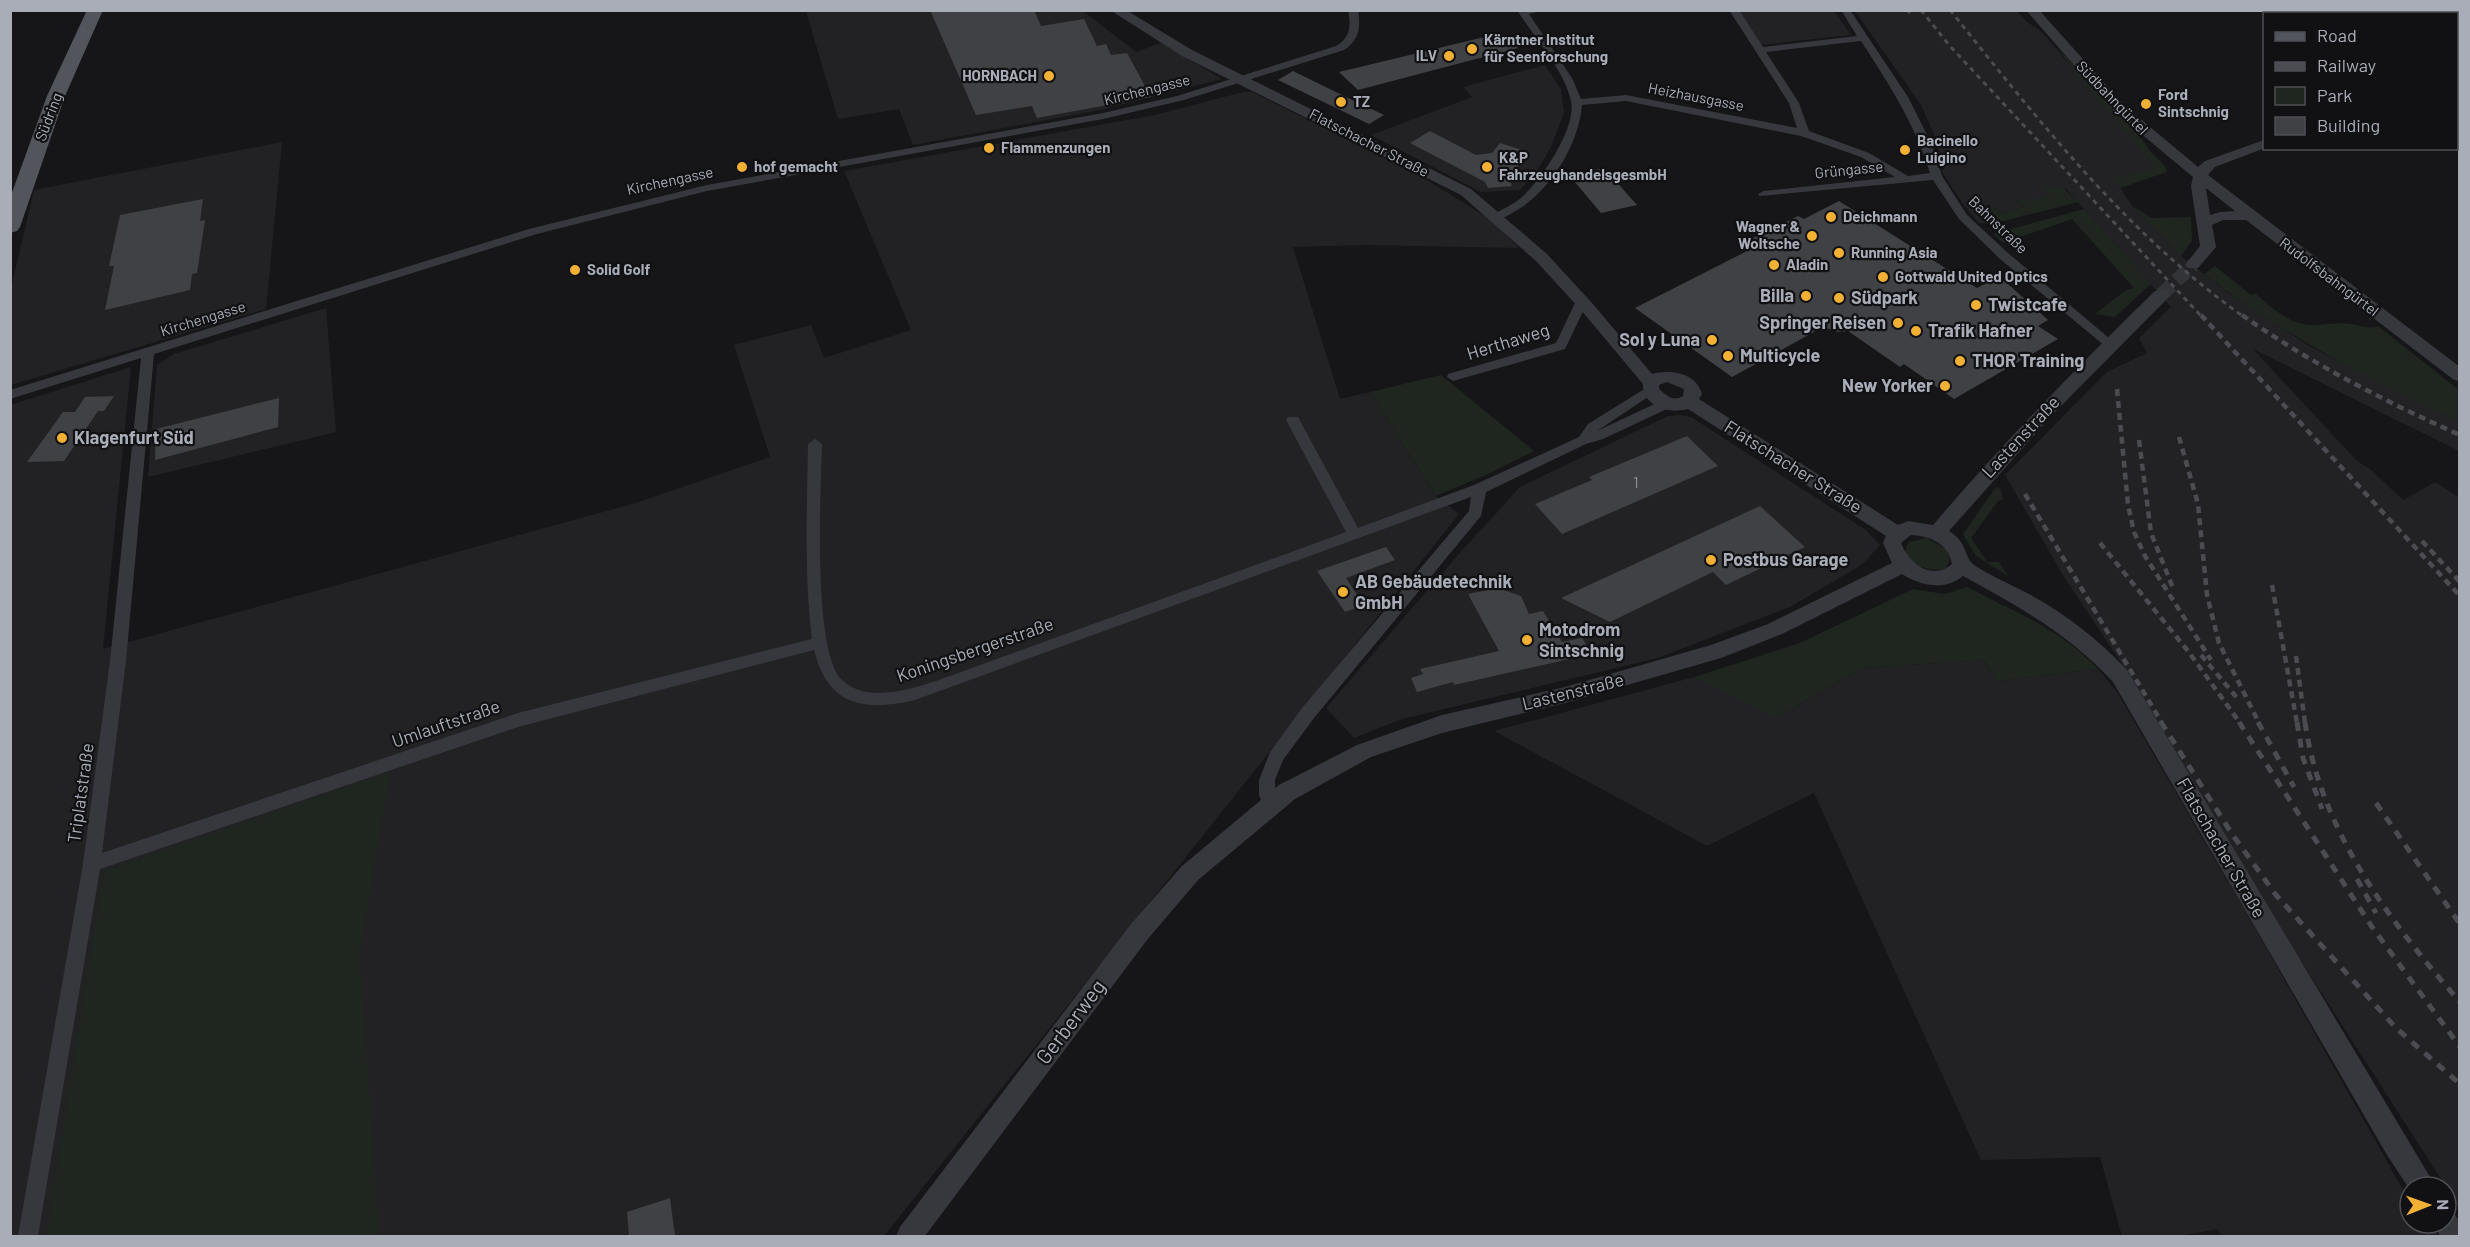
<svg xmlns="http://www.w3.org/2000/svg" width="2470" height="1247" viewBox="0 0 2470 1247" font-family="Barlow,sans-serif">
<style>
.built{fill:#222225}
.green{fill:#1e261f}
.building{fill:#404145}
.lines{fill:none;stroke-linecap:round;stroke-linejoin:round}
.tertiary-tunnel{stroke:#333438;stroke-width:14;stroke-dasharray:14 7;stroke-linecap:butt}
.minor{fill:#37383d;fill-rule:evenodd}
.tertiary{fill:#37383d;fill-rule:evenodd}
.primary{fill:#53555c;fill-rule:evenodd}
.rail-far2{stroke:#4a4c52;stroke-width:3;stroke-dasharray:5 4.5;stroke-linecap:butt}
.rail-far1{stroke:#4a4c52;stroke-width:4.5;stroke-dasharray:7 5;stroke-linecap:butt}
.rail{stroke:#4a4c52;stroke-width:5;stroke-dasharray:9 8;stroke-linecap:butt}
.poi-dot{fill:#f2b134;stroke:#111113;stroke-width:2}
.labels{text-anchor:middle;stroke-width:4.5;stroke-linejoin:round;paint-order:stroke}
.far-poi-label{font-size:15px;font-weight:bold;fill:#a8adb8;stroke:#111113;text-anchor:start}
.far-street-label{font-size:15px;fill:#a8adb8;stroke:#111113}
.number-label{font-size:15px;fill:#8e929b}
.poi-label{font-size:18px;font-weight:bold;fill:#a8adb8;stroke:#111113;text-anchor:start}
.street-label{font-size:18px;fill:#a8adb8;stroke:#111113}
.near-street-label{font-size:21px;fill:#a8adb8;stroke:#111113}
</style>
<rect width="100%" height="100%" fill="#161618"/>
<g class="built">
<polygon points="806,11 1083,11 1136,52 1161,43 1222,79 1100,110 913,145 899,109 838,119"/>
<polygon points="1738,11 1834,11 1851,35 1761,45"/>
<polygon points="1855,11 2017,11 2026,21 2043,33 2153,164 2150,170 2115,179 2132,206 2181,256 2227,292 2311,347 2459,422 2459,451 2253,349 2357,461 2370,469 2403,500 2435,482 2459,497 2459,1207 2281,930 2118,658 2064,577 2005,475 2107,372 2147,353 2139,338 2171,307 2066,189 2044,187 2052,198 2018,201 2025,206 2004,214 1993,207 1978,219 1979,223 1962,203 1941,170 1944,169 1934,134 1921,105"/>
<polygon points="1545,65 1561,89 1564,113 1551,147 1537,171 1520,190 1481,192 1371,135 1472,97 1463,87"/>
<polygon points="1243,92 1252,92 1422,177 1490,219 1519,248 1364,245 1293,247 1340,399 1370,392 1436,496 1459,514 884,1236 11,1236 10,405 131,367 103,649 636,503 770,457 734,345 811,325 824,358 911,330 844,171 1155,115"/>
<polygon points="282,142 266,309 11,385 11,288 34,190"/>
<polygon points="326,308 336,432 148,477 157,365 174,354"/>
<polygon points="1679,415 1691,417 1866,530 1880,545 1863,564 1790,607 1658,658 1402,719 1354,738 1326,708 1457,556 1520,487 1668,416"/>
<polygon points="1984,660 1997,681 2098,669 2117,692 2254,926 2410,1202 2410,1223 2428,1223 2440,1236 2222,1236 2217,1229 2179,1236 2122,1236 2100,1157 1981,1160 1814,793 1707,846 1494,731 1694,677 1776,718 1862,668"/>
</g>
<g class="green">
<path d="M2058,48L2145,143C2150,155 2164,160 2167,172L2120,188L2114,179L2149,170L2153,164L2073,70Z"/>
<polygon points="2061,186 2078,202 1991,224 1979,223 1978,219 1993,207 2004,214 2025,206 2017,200 2051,198 2043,187"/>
<polygon points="2132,206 2152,218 2191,217 2192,241 2181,256"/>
<polygon points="2084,209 2151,284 2115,317 2095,314 2126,290 2134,288 2072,219 2003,243 1993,234"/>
<path d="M2215,266L2251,295L2256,294C2272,308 2289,325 2313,325C2325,325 2339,322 2351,324C2361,325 2368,330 2378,326L2459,390V422C2370,379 2282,335 2204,274Z"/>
<polygon points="1441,375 1534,451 1488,474 1436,496 1370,392"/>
<polygon points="1996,487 2000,489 2003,499 1998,501 1971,538 1987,562 1999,562 2008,576 1976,556 1963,534"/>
<path d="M1927,538L1946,549L1950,559L1946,568C1931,574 1894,562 1909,542Z"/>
<path d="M1967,587C2013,611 2062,630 2098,669L1997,681L1984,660L1862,668L1776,718L1694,677L1800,643L1913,589L1945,594Z"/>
<polygon points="390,772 360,955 379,1236 47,1236 104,871"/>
</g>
<g class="building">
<polygon points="930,10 1034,10 1041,26 1084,19 1097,46 1106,44 1111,55 1127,53 1151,97 1037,118 1032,106 976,115"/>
<polygon points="1501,33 1518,48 1358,90 1339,72"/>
<polygon points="1293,71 1342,95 1384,115 1369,124 1278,80"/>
<polygon points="1430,131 1476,155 1492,153 1500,143 1528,152 1509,179 1512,186 1488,188 1485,182 1410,143"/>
<polygon points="1604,168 1637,205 1601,213 1569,175"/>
<polygon points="203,199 200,221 205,220 197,273 192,274 190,290 105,310 114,266 109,266 120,215"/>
<polygon points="1839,201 1977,288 1997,277 2008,284 2048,320 2038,326 2058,339 1954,399 1904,364 1900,367 1848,331 1838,332 1823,327 1732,377 1635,308 1751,249 1743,243 1798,216 1804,219"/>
<polygon points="114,396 104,411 98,411 64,461 27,462 63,412 75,412 85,397"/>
<polygon points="279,398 278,427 155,460 156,429"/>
<polygon points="1687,436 1718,466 1562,534 1535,504 1592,480 1589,477"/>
<polygon points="1760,506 1805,547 1726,585 1713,572 1610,622 1561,598"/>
<polygon points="1386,547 1395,560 1346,578 1364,605 1345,612 1317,571"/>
<polygon points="1498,588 1521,596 1529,614 1543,611 1562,642 1582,638 1592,654 1454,685 1453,682 1417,692 1411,678 1423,674 1420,669 1499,651 1468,594"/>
<polygon points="670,1198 675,1236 629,1236 627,1212"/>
</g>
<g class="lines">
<polyline class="tertiary-tunnel" points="2161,295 2193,265"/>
<g class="minor">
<path d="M1348,10H1358C1361,28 1359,40 1344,50L1184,100L1103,119L707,191L537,234L154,354L126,661L102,853L518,713L812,639C804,574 807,509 808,444L815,439L822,444C821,489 812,651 842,680C867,704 911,689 939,680L1346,532L1286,420L1288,417H1298L1358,528L1474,485L1579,437L1588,424L1646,388H1656L1657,391L1597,431L1661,401H1671L1673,404L1671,407L1603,439L1586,444L1486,492L1481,516L1314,718L1283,760L1275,780V795L1279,804L1277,809L1271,811L1265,809L1259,795V780L1270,752L1302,708L1469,511L1471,497L915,700C864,712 828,706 814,650L518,727L100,869L38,1236H18L83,864L110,661L141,358L10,399V390L529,229L707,185L1103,113L1177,96L1336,46C1351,37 1351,26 1348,10Z"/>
<path d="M1517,10H1544L1529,14L1572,78L1581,99L1626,95L1797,128L1789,103L1729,10H1739L1763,47L1857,36L1841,10H1850L1908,97L1931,143L1942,176L1967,215L2008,253L2115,343L2113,346H2105L2000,259L1959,219L1933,180L1760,196L1758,194L1764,191L1895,177L1861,157L1801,136L1626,101L1582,105C1579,145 1548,195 1512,213C1505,217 1501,220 1494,218V214C1503,209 1514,204 1522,197C1541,180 1577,128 1571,101C1565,71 1533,36 1517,10ZM1861,41C1889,84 1915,124 1930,173L1908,176L1869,153L1809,131L1799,103L1766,52Z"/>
<polygon points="2456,141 2460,142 2460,149 2456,148"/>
<polygon points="1582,297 1588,301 1565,349 1453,381 1447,377 1448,374 1556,343 1576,301"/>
</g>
<g class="tertiary">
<path d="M1110,10H1126L1192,50L1471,189L1547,254L1592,303L1652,374C1671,369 1696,373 1702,394L1699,399L1898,525L1908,521L1933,525C2003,443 2078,366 2155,291H2167L2169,295L2167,299L2052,415L1949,531C1967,542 1964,555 1972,563C1984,573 2014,586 2029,594C2066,614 2098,639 2127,670L2436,1187H2410V1190L2387,1155L2113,682C2070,635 2018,606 1963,576C1946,591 1920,586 1902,574L1782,634L1721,658L1565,703L1442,733L1371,757L1295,799L1198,880L1147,940L925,1236H896L900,1227L1131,924L1182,866L1279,785L1357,745L1442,715L1565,687L1711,645L1768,624L1892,563L1883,543L1886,536L1688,409C1670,414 1642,406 1643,384L1581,310L1536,261L1461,195L1182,56ZM1667,382L1684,389L1683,396C1673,402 1667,396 1659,389V385ZM1911,535C1930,536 1948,543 1952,564C1932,581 1909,564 1901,543Z"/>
<path d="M2026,10H2039L2125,106L2198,167L2205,161L2264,140L2265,148L2215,167L2208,175L2460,367V381L2454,380L2246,220H2223L2212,225L2216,247L2198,268H2188L2185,265L2200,246L2191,186L2193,177L2115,112ZM2206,188L2235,211L2220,212L2210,215Z"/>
<polygon points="2426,10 2441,10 2444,14 2429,14"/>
<polygon points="2460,34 2460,43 2456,44 2456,35"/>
<path d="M2446,1210C2460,1216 2460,1222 2460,1236H2440L2433,1223H2446Z"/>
</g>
<polygon class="primary" points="87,10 103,10 65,96 20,227 17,231 10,233 10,198 47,96"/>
<g class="rail-far2">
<polyline points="1907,10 1910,13"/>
<polyline points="1921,10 1949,45 2202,317"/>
<path d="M1950,10C2039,121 2127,234 2244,317"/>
</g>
<g class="rail-far1">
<polyline points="2201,315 2460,596"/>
<path d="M2242,315C2310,363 2384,401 2460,435"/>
<polyline points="2117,389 2128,505 2134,532 2145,556 2211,660"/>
<polyline points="2179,437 2198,504 2207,595 2219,643 2259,723"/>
<polyline points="2139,440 2151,533 2173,588"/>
<polyline points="2025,494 2162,723"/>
<polyline points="2422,541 2460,582"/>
<polyline points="2100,543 2188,651 2240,723"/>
<polyline points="2272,585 2297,723"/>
<polyline points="2201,655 2238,699"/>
<polyline points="2296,656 2305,723"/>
</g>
<g class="rail">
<polyline points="2161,722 2232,834 2276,895 2396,1028 2460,1084"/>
<polyline points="2239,722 2372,927 2460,1047"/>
<polyline points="2258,722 2294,787"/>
<polyline points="2297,722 2303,758 2322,809"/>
<path d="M2305,722C2320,830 2390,922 2460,1002"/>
<polyline points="2376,803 2460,924"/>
<polyline points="2357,879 2376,913"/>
</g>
</g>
<g class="poi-dot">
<circle cx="1472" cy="49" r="6"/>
<circle cx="1449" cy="56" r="6"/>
<circle cx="1049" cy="76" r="6"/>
<circle cx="1341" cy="102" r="6"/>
<circle cx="2146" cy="104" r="6"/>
<circle cx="989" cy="148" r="6"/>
<circle cx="1905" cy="150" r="6"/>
<circle cx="742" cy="167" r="6"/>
<circle cx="1487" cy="167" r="6"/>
<circle cx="1831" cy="217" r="6"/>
<circle cx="1812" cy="236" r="6"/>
<circle cx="1839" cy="253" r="6"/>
<circle cx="1774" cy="265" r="6"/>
<circle cx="575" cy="270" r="6"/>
<circle cx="1883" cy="277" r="6"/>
<circle cx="1806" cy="296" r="6"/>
<circle cx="1839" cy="298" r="6"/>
<circle cx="1976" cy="305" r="6"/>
<circle cx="1898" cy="323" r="6"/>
<circle cx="1916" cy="331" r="6"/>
<circle cx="1712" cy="340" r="6"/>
<circle cx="1728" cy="356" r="6"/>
<circle cx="1960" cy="361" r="6"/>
<circle cx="1945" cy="386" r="6"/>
<circle cx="62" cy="438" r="6"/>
<circle cx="1711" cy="560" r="6"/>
<circle cx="1343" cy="592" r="6"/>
<circle cx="1527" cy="640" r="6"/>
</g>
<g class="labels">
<g class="far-poi-label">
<text x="1484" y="45">Kärntner Institut<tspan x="1484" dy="17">für Seenforschung</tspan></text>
<text x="1437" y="61" text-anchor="end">ILV</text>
<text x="1037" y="81" text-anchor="end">HORNBACH</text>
<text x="2158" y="100">Ford<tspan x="2158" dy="17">Sintschnig</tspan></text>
<text x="1353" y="107">TZ</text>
<text x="1917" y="146">Bacinello<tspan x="1917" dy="17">Luigino</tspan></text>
<text x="1001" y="153">Flammenzungen</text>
<text x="1499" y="163">K&amp;P<tspan x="1499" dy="17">FahrzeughandelsgesmbH</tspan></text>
<text x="754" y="172">hof gemacht</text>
<text x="1843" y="222">Deichmann</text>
<text x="1800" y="232" text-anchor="end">Wagner &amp;<tspan x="1800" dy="17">Woltsche</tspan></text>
<text x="1851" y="258">Running Asia</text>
<text x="1786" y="270">Aladin</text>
<text x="587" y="275">Solid Golf</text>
<text x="1895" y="282">Gottwald United Optics</text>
</g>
<g class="far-street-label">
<text transform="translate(1147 90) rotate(-14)" y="5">Kirchengasse</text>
<text transform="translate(1696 97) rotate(11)" y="5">Heizhausgasse</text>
<text transform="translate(2112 98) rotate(46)" y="5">Südbahngürtel</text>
<text transform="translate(49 117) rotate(-69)" y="5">Südring</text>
<text transform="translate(1369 143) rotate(27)" y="5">Flatschacher Straße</text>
<text transform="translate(1849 170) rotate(-6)" y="5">Grüngasse</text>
<text transform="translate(670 181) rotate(-12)" y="5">Kirchengasse</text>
<text transform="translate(1998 225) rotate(44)" y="5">Bahnstraße</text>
<text transform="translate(2329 277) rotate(37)" y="5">Rudolfsbahngürtel</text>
<text transform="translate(203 319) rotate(-17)" y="5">Kirchengasse</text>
</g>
<g class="number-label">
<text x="1636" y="488">1</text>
</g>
<g class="poi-label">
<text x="1794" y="302" text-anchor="end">Billa</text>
<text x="1851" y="304">Südpark</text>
<text x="1988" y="311">Twistcafe</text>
<text x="1886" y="329" text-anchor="end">Springer Reisen</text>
<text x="1928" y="337">Trafik Hafner</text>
<text x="1700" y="346" text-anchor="end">Sol y Luna</text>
<text x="1740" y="362">Multicycle</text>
<text x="1972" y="367">THOR Training</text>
<text x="1933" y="392" text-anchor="end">New Yorker</text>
<text x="74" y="444">Klagenfurt Süd</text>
<text x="1723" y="566">Postbus Garage</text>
<text x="1355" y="588">AB Gebäudetechnik<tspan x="1355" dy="21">GmbH</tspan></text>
<text x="1539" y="636">Motodrom<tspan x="1539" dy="21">Sintschnig</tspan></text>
</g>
<g class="street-label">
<text transform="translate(1508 342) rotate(-17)" y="6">Herthaweg</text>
<text transform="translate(2021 437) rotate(-47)" y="6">Lastenstraße</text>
<text transform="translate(1793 467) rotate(32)" y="6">Flatschacher Straße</text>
<text transform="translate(975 650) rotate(-19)" y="6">Koningsbergerstraße</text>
<text transform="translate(1573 692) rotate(-14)" y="6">Lastenstraße</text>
<text transform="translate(446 724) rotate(-19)" y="6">Umlauftstraße</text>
<text transform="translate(81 793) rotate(-82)" y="6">Triplatstraße</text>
<text transform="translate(2221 848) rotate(60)" y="6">Flatschacher Straße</text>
</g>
<g class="near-street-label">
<text transform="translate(1071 1022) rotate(-53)" y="7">Gerberweg</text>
</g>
</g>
<rect width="2470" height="1247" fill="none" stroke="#a8adb8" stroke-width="24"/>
<rect x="2263" y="12" width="195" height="138" fill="#111113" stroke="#4d4f55" stroke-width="1.5"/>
<rect x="2275" y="32" width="30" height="9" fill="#53555c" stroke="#4d4f55" stroke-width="1.5"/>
<text x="2317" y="42" font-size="18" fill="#a8adb8">Road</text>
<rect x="2275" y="62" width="30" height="9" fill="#4a4c52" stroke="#4d4f55" stroke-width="1.5"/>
<text x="2317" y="72" font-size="18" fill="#a8adb8">Railway</text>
<rect x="2275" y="87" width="30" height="18" fill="#1e261f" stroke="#4d4f55" stroke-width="1.5"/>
<text x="2317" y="102" font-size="18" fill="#a8adb8">Park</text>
<rect x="2275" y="117" width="30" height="18" fill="#404145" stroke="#4d4f55" stroke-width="1.5"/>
<text x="2317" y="132" font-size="18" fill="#a8adb8">Building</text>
<g transform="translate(2428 1205) rotate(89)"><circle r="28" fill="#111113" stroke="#4d4f55" stroke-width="1.5"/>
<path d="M0-4.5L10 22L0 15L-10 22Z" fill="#f2b134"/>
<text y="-9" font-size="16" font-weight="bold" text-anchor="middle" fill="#a8adb8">N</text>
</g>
</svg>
